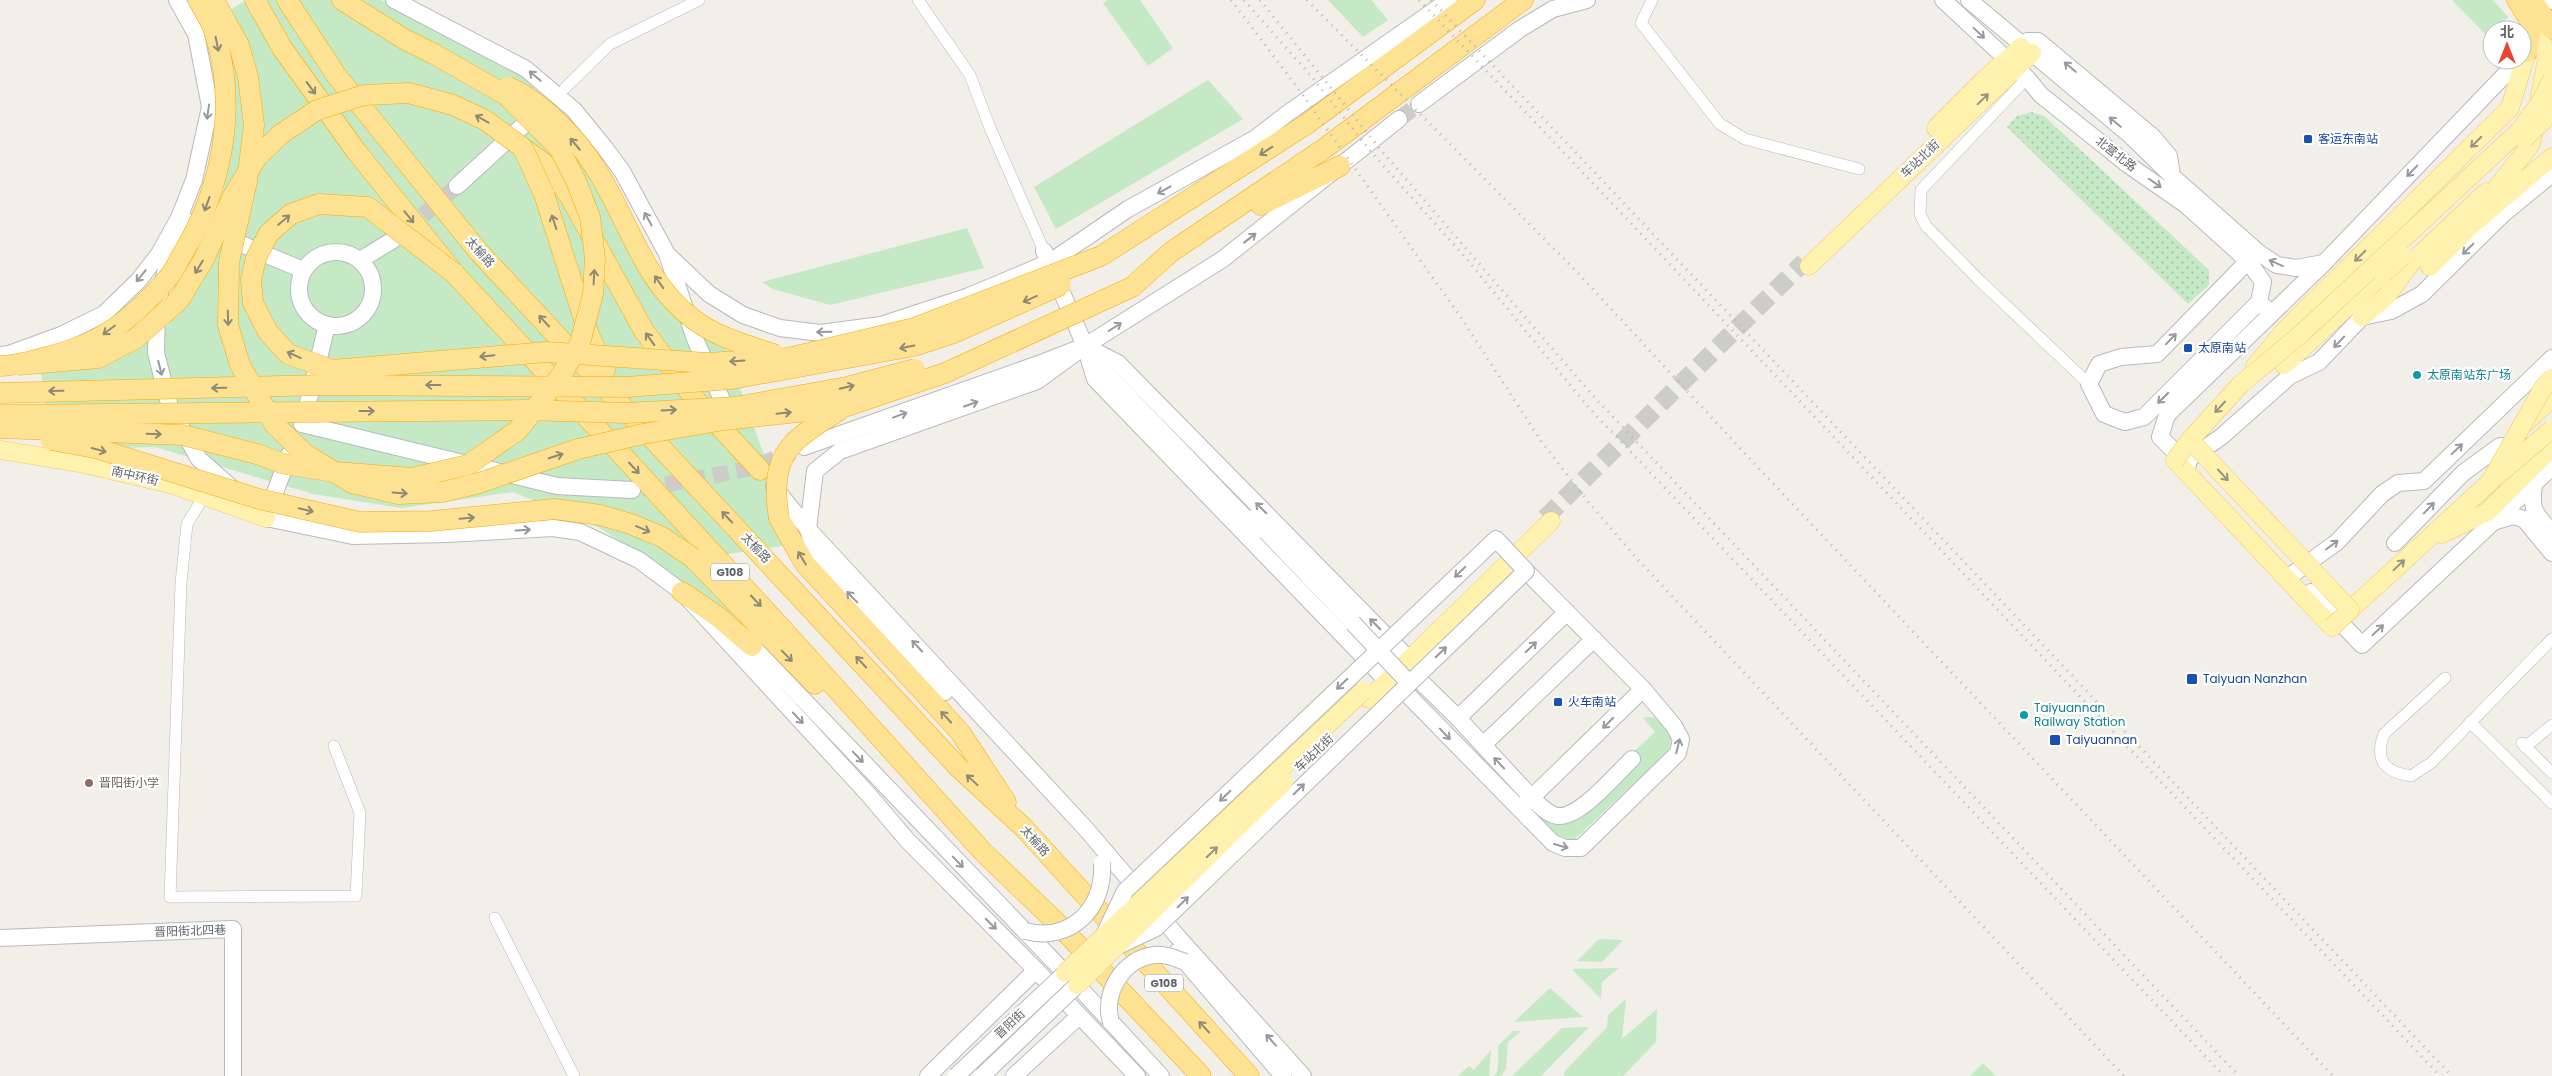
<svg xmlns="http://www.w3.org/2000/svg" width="2552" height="1076" viewBox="0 0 2552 1076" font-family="Poppins,'Noto Sans SC',sans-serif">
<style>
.grass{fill:url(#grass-dots)}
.green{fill:#c5e8c5}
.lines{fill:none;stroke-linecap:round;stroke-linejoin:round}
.secondary-tunnel{stroke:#ccccc8;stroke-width:16;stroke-dasharray:16 8;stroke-linecap:butt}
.primary-tunnel{stroke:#ccccc8;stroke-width:18;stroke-dasharray:18 9;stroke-linecap:butt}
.street-casing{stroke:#b5b8bc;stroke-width:12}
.secondary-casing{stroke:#b6babf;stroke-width:18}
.primary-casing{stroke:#f2c960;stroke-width:19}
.highway-casing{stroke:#f9ab00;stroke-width:21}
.street{stroke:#fff;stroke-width:11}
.secondary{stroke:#fff;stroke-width:16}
.primary{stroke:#fff2af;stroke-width:18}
.highway{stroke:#fde293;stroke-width:20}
.rail{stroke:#b6b7b8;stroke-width:3;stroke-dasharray:1 6;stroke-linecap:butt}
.secondary-bridge-casing{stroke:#b6babf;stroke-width:18;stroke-linecap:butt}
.primary-bridge-casing{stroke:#f2c960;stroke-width:19;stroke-linecap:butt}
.highway-bridge-casing{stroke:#f9ab00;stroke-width:21;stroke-linecap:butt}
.secondary-bridge{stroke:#fff;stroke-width:16}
.primary-bridge{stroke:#fff2af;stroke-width:18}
.highway-bridge{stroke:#fde293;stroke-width:20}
.oneway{stroke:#979a9d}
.oneway2{stroke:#8e8975}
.oneway3{stroke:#979581}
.transit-dot{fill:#1a4fb4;stroke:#fff;stroke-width:2}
.culture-dot{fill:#0f9aa8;stroke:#fff;stroke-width:2}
.education-dot{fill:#8d6e63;stroke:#fff;stroke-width:2}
.labels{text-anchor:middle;stroke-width:4.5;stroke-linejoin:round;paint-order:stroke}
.shield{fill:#fff;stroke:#8f9295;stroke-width:1}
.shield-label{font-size:11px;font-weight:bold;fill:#5f6368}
.transit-label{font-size:12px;fill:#164399;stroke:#fff;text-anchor:start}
.street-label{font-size:12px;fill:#5f6368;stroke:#fff}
.culture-label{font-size:12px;fill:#0d838f;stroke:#fff;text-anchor:start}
.education-label{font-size:12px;fill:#785e54;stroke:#fff;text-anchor:start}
</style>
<defs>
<pattern id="grass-dots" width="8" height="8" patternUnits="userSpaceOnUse" patternTransform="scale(1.25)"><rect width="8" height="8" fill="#c5e8c5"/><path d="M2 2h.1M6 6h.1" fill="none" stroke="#a3c0a4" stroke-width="1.8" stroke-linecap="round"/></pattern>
</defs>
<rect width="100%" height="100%" fill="#f1efe8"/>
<polygon class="grass" points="2031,112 2044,116 2209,270 2209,285 2188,304 2007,127 2017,116"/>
<g class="green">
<polygon points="246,0 381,0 476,46 537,83 525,101 580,158 648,282 725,346 769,469 782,546 704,558 736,620 600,528 513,492 401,508 313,494 155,447 51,450 41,373 164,329 207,274 232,145 219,28 232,9"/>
<polygon points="1107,0 1140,0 1173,48 1148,66 1103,3"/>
<polygon points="1328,0 1371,0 1388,20 1363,37"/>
<polygon points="2452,0 2493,0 2508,17 2496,30 2492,30 2489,38"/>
<polygon points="1208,80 1243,119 1056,229 1034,187"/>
<polygon points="967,228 984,268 830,305 773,289 762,282"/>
<path d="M1649,717C1666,718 1677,737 1667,752L1575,839C1558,842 1550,829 1539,818L1543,815L1559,821L1655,732L1643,718Z"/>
<polygon points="1599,939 1623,940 1602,962 1577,961"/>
<polygon points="1619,968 1602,982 1601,999 1572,969"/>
<polygon points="1550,988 1583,1017 1514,1022"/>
<polygon points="1626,999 1622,1039 1657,1009 1656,1042 1623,1076 1564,1076 1565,1071 1607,1027 1608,1015"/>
<polygon points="1589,1027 1541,1076 1512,1076 1562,1028"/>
<polygon points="1513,1031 1521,1031 1508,1042 1506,1069 1501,1076 1494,1076 1498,1070 1498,1046"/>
<polygon points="1491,1050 1489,1076 1458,1076 1469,1066 1474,1070"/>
<polygon points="1983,1063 1996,1076 1970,1076"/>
</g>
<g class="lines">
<g class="secondary-tunnel">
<polyline points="1399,119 1419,104"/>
<polyline points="405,231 457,186"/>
<polyline points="642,489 747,469 793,452"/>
</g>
<polyline class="primary-tunnel" points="1545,518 1804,262"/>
<defs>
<g id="street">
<polyline points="918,0 970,75 990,128 1044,251"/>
<polyline points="1652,0 1641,23 1720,124 1745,139 1859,169"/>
<polyline points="2027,78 1921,190 1920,214 1926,226 1979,280 2089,384"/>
<polyline points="565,88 610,44 699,0"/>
<polyline points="204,496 187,524 181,583 170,897 356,896 360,813 334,746"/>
<path d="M2445,678L2384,734C2374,761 2385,772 2411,776L2431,763L2552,639"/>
<polyline points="2470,722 2552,803"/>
<polyline points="2522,743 2552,773"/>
<polyline points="2525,747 2552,725"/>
<polyline points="495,918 574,1076"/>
</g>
<g id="secondary">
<polyline points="394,0 526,69 574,110 605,148 622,171 667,254 695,339 730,418"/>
<polyline points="1943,0 2027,78 2041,95 2127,164 2186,205 2248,261 2263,282 2259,302 2271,313"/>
<polyline points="1969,0 2130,135 2172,176 2259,253 2277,265 2296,268 2324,263"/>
<polyline points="2551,0 2552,1"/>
<polyline points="2023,45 2027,41 2038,41 2153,137 2169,156 2172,176"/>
<polyline points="1419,104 1520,29 1553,9 1587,0"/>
<polyline points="1244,147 1288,113 1449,0"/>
<polyline points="457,186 538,112"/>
<polyline points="2492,218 2502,215 2552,174"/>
<polyline points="1044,251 1085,346 1095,379 1387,681"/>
<circle cx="336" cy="289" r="37"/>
<polyline points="669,256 709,294 743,315 780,328 820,333 881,325 969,296 1050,262 1128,209 1252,140"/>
<polyline points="360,260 393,240"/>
<polyline points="2248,261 2157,354 2121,357 2099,364 2089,384 2104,414 2125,422 2144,417 2259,302"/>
<polyline points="1085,346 1118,363 1409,659"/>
<polyline points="0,355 9,354 61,335 104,314 138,281 159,254 179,218 194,180 210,107 196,34 177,0"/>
<polyline points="1092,356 1105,372 1257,530"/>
<polyline points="303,423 327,325"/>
<polyline points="302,424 557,486 632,490"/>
<polyline points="804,447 1044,362 1085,346 1223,259 1399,119"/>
<polyline points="2189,459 2221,437 2290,376 2319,362 2362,317 2391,311 2422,294 2502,215"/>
<polyline points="2188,465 2160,437 2167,415 2324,263 2519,60"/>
<path d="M2534,485C2530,510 2535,514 2552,532"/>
<polyline points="774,487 808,529 1086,829 1177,936 1303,1076"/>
<polyline points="234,490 199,459 170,407 156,353 157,305 179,218 303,270"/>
<polyline points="256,509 266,518 353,536 448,534 553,528 580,532 639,560 682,592 868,794 907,840 1036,970 1137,1076"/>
<polyline points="267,514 289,455"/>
<polyline points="1253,518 1353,623"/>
<polyline points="2496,521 2513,516 2524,519 2552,553"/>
<polyline points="2395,543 2463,473 2500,446 2522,446"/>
<polyline points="2293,574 2337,542 2382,494 2398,483 2424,481 2552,358"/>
<polyline points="2311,592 2362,645 2552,467"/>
<path d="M1567,612L1458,718L1532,798C1539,805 1548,815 1558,816C1580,818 1616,774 1632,759"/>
<polyline points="752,646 1065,973"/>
<polyline points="1415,676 1458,718"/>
<polyline points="1402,689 1553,843 1565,848 1581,848 1678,753 1681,739 1674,726 1643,689 1526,571"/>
<polyline points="945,692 830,574 814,551 808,529 815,471 840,451 1037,381 1085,346"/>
<polyline points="1483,745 1594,639"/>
<polyline points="1525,804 1643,689"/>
<polyline points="0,938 233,929 233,1076"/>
<polyline points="1177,952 1283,1076"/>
<polyline points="1077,985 1161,1076"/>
<polyline points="928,1076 1036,970"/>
<polyline points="1014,1076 1079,1016"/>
</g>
<g id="primary">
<polyline points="1936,128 1985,79 2021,47"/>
<polyline points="2474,223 2495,190 2531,144 2547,58 2541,40 2531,22"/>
<polyline points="1809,266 2032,53"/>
<polyline points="2430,267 2474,223 2552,157"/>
<polyline points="2362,317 2387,296 2410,264 2486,192"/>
<polyline points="2284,365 2383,274"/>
<polyline points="2255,366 2286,329 2510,108 2527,52"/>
<polyline points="2525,423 2552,398"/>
<polyline points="0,450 80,463 174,485 266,518"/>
<polyline points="2175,460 2332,627"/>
<polyline points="2442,534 2487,512 2552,447"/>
<polyline points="2350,610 2490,482"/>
<polyline points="1369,699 1551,521"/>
</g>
<g id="highway">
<polyline points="255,0 282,48 356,151 454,273 788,635 983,852 1056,922 1201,1076"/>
<polyline points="287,0 336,75 478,251 959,768 1024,828 1249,1076"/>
<polyline points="342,0 404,39 434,54"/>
<polyline points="2517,0 2532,24 2527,52"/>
<polyline points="2532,0 2552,29"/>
<polyline points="523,148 550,168 570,197 644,331 698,403 760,470"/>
<polyline points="544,194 589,335 605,370"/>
<polyline points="1261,205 1340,166"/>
<polyline points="1171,252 1325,148 1523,0"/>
<polyline points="1101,256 1307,124 1475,0"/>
<polyline points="779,518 805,564 960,732 1006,802"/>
<polyline points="693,558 815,684"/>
<polyline points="682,592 717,616 752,646"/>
</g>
</defs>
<use href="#street" class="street-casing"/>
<use href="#secondary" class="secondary-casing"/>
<use href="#primary" class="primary-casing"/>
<use href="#highway" class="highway-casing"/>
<use href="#street" class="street"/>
<use href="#secondary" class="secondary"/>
<use href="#primary" class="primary"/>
<use href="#highway" class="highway"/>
<g class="rail">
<polyline points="1231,0 1297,87 1460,316 1541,441 1589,503 1639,561 2124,1076"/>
<polyline points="1244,0 1311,76 1372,153 1464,256 1589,408 2224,1076"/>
<polyline points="1260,0 1381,150 1595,398 2239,1076"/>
<polyline points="1307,0 1576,271 1750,459 2333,1076"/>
<polyline points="1419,0 2440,1076"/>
<polyline points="1431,0 2452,1076"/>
</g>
<defs>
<g id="secondary-bridge">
<polyline points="1353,623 1409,683"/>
<path d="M1025,931C1071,943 1105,908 1102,863"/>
<polyline points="1104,935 1125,891 1496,539 1526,571 1156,928 1120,945"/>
<path d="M1111,1022C1102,994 1123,958 1155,955C1166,954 1175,958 1185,962"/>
<polyline points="956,1076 1065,973"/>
<polyline points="982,1076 1077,985"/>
</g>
<g id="primary-bridge">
<polyline points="2524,139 2544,120 2552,105"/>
<polyline points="2383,274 2403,256"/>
<polyline points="2190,440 2350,610 2332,627"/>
<polyline points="2175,460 2190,440 2240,385 2302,333 2519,131 2541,101 2552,79"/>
<polyline points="2498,475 2552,429"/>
<polyline points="2490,482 2543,388 2552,378"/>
<polyline points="1065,973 1363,691"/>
<polyline points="1077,985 1284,782"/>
</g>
<g id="highway-bridge">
<polyline points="214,0 239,45 248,77 254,125 247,181 229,262 228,325 240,365 274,424 305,454 352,483 398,494 443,492 479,483 578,449 643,434 724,420 844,407 945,373 1132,287 1171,252"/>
<path d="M508,87C540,100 578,139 596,169C628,219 643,282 693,319C718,338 747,345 776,355"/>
<polyline points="454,273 368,207 319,204 291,214 269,233 256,258 251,280 253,303 268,332 288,354 332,370 547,352 708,363 788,358 914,328 1101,256"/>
<polyline points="18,365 98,358 135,339 179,300 203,261 233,196 257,157 281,134 317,110 364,95 409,93 453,105 485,120 523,148 544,194"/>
<path d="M0,366C24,365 77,350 98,338C123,325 149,300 167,279C174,272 178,261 183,253C222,189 238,106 215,34C212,22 204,11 198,0"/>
<polyline points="0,393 320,385 627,387 732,379 914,346 954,333 1061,285"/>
<polyline points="0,415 526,410 627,413 735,407 847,387 915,369"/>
<polyline points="0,428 183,435 257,454 284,464 335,472 412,478 468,465 518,430 562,374 580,343 593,294 595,258 590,217 576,181 559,148 506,95 434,54"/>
<polyline points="51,440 95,448 259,499 360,522 432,521 555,509 600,515 631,524 662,537 693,558"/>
<path d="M779,518C775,495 774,465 791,446C804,431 825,420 841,409"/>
</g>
</defs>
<use href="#secondary-bridge" class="secondary-bridge-casing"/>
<use href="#primary-bridge" class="primary-bridge-casing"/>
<use href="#highway-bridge" class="highway-bridge-casing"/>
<use href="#secondary-bridge" class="secondary-bridge"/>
<use href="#primary-bridge" class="primary-bridge"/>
<use href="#highway-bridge" class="highway-bridge"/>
</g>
<defs><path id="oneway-shaft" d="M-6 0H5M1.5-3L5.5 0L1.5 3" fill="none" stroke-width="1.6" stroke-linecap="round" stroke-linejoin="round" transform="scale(1.25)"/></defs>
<g class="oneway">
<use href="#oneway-shaft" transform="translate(1979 33) rotate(43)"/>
<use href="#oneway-shaft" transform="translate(2070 67) rotate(-140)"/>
<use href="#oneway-shaft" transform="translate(535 76) rotate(-140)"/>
<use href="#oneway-shaft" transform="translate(208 112) rotate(98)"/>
<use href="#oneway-shaft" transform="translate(2115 122) rotate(-140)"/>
<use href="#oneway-shaft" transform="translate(2412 171) rotate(134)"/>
<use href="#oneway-shaft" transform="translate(2155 183) rotate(35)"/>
<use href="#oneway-shaft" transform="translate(1164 190) rotate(151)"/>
<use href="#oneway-shaft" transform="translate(648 219) rotate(-119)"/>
<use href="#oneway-shaft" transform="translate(1250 238) rotate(-38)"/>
<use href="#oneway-shaft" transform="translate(2468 249) rotate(136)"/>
<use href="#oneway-shaft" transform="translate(2276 263) rotate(-156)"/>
<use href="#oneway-shaft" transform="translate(141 276) rotate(129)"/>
<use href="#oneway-shaft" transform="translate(1115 327) rotate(-32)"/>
<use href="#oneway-shaft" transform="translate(824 332) rotate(179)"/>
<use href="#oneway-shaft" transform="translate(2171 339) rotate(-46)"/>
<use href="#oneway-shaft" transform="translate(2339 342) rotate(134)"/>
<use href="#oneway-shaft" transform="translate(160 368) rotate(76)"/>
<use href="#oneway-shaft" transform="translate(2163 398) rotate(135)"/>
<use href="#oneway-shaft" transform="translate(971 404) rotate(-19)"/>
<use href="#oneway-shaft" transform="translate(900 415) rotate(-20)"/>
<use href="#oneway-shaft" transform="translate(2457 449) rotate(-43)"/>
<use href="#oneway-shaft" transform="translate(1261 508) rotate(-135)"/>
<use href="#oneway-shaft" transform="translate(2429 508) rotate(-46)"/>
<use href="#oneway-shaft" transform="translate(523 530) rotate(-3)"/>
<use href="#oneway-shaft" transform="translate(2332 545) rotate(-37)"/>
<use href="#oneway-shaft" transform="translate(1460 572) rotate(136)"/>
<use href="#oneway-shaft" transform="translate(852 597) rotate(-134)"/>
<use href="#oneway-shaft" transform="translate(1375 624) rotate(-135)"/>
<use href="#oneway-shaft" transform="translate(2378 630) rotate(-43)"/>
<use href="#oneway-shaft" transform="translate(917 646) rotate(-133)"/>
<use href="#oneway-shaft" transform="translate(1531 647) rotate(-44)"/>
<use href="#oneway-shaft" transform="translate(1441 652) rotate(-44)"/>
<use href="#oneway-shaft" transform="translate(1342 684) rotate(136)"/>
<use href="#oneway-shaft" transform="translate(798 718) rotate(47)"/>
<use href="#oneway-shaft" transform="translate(1608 723) rotate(135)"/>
<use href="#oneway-shaft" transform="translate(1445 734) rotate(46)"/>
<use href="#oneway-shaft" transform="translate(1678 746) rotate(-76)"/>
<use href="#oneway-shaft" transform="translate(858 757) rotate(46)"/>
<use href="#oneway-shaft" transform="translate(1499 763) rotate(-133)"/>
<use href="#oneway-shaft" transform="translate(1299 789) rotate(-44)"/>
<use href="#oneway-shaft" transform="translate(1225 796) rotate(136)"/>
<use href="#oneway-shaft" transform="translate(1561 846) rotate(16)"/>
<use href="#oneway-shaft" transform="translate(958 862) rotate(46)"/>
<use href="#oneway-shaft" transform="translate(1183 902) rotate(-44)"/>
<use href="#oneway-shaft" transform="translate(991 924) rotate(45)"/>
<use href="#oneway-shaft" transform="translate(1271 1040) rotate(-132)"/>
</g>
<g class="oneway2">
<use href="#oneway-shaft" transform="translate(217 44) rotate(79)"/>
<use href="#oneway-shaft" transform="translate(311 88) rotate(54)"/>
<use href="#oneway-shaft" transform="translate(482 119) rotate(-151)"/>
<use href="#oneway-shaft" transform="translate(575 144) rotate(-130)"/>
<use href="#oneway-shaft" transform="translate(1266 151) rotate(147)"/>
<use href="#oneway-shaft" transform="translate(207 204) rotate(110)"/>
<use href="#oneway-shaft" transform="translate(409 217) rotate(51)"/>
<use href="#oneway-shaft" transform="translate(284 220) rotate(-40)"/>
<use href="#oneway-shaft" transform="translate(554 222) rotate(-108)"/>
<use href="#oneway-shaft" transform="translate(199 267) rotate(121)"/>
<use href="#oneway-shaft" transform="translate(594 277) rotate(-87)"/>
<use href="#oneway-shaft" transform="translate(659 282) rotate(-125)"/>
<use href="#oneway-shaft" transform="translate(1030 299) rotate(156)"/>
<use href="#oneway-shaft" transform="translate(228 318) rotate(88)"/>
<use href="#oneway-shaft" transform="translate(544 321) rotate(-133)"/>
<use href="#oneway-shaft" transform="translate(109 330) rotate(143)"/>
<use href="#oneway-shaft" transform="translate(650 339) rotate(-126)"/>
<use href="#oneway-shaft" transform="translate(907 347) rotate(169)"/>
<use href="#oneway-shaft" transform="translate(294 355) rotate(-156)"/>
<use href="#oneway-shaft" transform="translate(487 356) rotate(174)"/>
<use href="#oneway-shaft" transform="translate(737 361) rotate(176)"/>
<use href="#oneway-shaft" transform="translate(433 385) rotate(180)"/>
<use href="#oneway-shaft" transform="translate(847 387) rotate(-13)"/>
<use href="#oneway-shaft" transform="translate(219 388) rotate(179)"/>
<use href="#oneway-shaft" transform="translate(56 391) rotate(179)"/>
<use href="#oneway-shaft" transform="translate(669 410) rotate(-3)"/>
<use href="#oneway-shaft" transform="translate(367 411)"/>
<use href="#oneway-shaft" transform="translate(784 413) rotate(-6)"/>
<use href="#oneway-shaft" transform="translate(154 434) rotate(2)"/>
<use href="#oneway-shaft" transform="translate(99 450) rotate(15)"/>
<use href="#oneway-shaft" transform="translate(556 456) rotate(-18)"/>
<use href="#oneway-shaft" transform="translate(634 468) rotate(47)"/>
<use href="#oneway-shaft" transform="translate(400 493) rotate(4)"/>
<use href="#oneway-shaft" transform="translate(306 510) rotate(13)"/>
<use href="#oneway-shaft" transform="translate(727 517) rotate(-133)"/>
<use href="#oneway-shaft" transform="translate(467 518) rotate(-5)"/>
<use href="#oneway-shaft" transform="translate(643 529) rotate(23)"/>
<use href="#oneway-shaft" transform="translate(802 558) rotate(-121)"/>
<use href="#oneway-shaft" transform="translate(756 601) rotate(47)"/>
<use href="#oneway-shaft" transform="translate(787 656) rotate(46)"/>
<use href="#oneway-shaft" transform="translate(861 662) rotate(-133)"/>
<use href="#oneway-shaft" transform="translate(946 717) rotate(-133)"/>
<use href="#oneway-shaft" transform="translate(972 780) rotate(-137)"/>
<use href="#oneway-shaft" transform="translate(1204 1027) rotate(-133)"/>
</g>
<g class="oneway3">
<use href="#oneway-shaft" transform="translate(1983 99) rotate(-44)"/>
<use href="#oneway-shaft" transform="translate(2476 142) rotate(135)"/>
<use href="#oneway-shaft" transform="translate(2360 256) rotate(135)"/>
<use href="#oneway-shaft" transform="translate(2220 407) rotate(133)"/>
<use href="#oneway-shaft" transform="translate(2223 475) rotate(47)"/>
<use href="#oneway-shaft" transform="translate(2399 565) rotate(-43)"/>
<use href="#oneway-shaft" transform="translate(1212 852) rotate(-44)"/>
</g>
<g class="transit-dot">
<rect x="2303" y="134" width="10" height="10" rx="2.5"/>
<rect x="2183" y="343" width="10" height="10" rx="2.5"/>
<rect x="2186" y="673" width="12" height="12" rx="2.5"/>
<rect x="1553" y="697" width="10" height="10" rx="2.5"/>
<rect x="2049" y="734" width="12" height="12" rx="2.5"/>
</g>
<g class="culture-dot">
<circle cx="2417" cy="375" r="5"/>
<circle cx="2024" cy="715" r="5"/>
</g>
<circle class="education-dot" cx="89" cy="783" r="5"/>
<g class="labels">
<g class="shield">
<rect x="711" y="563.5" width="38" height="17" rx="4"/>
<rect x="1145" y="974.5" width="38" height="17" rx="4"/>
</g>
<g class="shield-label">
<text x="730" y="576">G108</text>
<text x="1164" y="987">G108</text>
</g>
<g class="transit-label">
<text x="2318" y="143">客运东南站</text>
<text x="2198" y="352">太原南站</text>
<text x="2203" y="683">Taiyuan Nanzhan</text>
<text x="1568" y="706">火车南站</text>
<text x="2066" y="744">Taiyuannan</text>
</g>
<g class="street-label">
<text transform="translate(2116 154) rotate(38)" y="4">北营北路</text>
<text transform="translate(1920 159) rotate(-44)" y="4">车站北街</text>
<text transform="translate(480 252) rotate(48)" y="4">太榆路</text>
<text transform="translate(135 476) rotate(13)" y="4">南中环街</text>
<text transform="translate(756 548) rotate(47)" y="4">太榆路</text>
<text transform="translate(1314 753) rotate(-44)" y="4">车站北街</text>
<text transform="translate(1035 841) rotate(48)" y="4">太榆路</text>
<text transform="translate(190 931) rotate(-2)" y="4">晋阳街北四巷</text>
<text transform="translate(1010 1024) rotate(-43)" y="4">晋阳街</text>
</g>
<g class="culture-label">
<text x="2427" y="379">太原南站东广场</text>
<text x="2034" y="712">Taiyuannan<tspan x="2034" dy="14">Railway Station</tspan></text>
</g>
<g class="education-label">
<text x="99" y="787">晋阳街小学</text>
</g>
</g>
<g transform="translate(2507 45)"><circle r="24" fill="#ffffff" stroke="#bfc1c3"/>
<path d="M0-4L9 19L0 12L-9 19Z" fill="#ea4335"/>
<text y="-8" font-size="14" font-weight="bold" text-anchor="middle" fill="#5f6368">北</text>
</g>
</svg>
